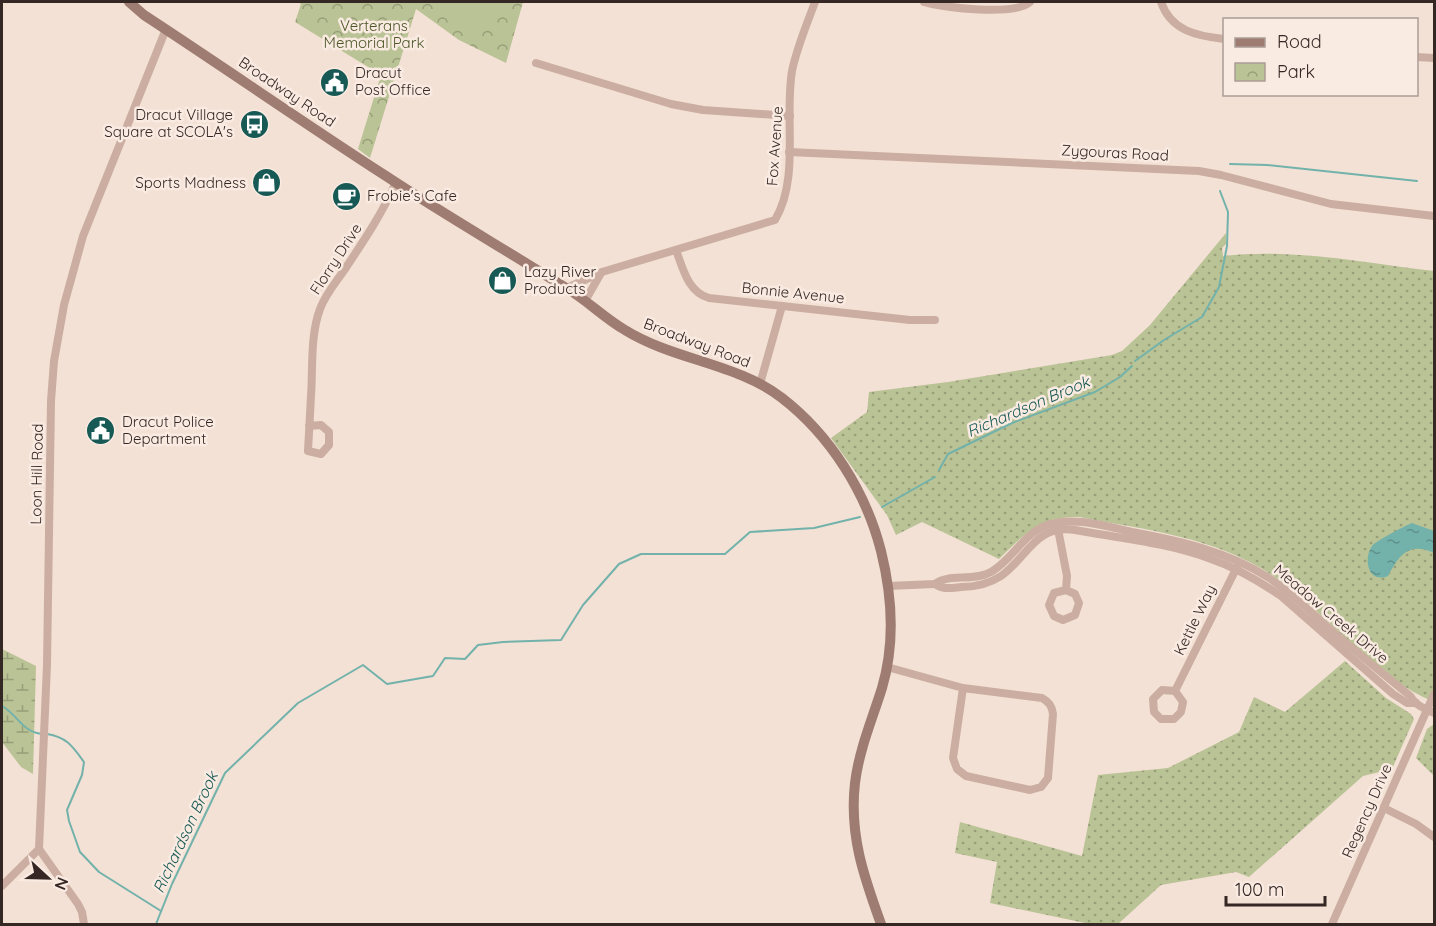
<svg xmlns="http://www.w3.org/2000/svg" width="1436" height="926" viewBox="0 0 1436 926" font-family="Quicksand,sans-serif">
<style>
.grass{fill:url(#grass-dots)}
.wetland{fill:url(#wetland-marsh)}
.park{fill:url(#park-crowns)}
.garden{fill:#bac395}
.water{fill:url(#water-ripples)}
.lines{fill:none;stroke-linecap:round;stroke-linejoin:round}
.stream{stroke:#72b2ab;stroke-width:2}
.minor{stroke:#cbaea1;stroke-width:8}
.secondary{stroke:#9f7c72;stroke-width:10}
.labels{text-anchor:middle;stroke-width:5;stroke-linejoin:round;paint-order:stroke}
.park-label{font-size:15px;fill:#4b5526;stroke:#faebe2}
.poi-label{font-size:15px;fill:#352724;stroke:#faebe2;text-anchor:start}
.street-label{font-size:15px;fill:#352724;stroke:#faebe2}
.water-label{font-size:16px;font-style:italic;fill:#175954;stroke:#faebe2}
</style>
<defs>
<pattern id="grass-dots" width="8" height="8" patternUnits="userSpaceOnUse" patternTransform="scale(1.5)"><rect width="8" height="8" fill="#bac395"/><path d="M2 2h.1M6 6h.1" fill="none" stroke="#989e79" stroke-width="1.8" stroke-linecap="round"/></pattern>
<pattern id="wetland-marsh" width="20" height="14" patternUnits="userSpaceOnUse" patternTransform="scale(1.5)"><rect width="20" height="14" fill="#bac395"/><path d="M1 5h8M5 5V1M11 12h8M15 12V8" fill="none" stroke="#989e79"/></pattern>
<pattern id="park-crowns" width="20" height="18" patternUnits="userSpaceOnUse" patternTransform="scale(1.5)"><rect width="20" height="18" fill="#bac395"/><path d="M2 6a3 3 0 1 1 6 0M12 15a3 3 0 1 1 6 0" fill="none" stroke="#989e79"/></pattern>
<pattern id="water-ripples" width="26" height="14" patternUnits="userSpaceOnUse" patternTransform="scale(1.5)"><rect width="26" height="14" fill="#72b2ab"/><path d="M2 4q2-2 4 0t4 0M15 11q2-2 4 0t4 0" fill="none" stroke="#5e918b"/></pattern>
</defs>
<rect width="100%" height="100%" fill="#f3e1d5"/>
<g class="grass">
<path d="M1226,233V244L1222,248L1223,256C1293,248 1365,263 1434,271V702C1373,677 1328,613 1272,575C1215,537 1146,530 1080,517C1040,516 1026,533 999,559L922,522L896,535L887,515L831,438L867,412L869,392L948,382L1112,355L1122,351L1150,325Z"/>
<polygon points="1345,661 1386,698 1411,714 1414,719 1392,769 1363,776 1249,877 1236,872 1161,885 1118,924 1090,924 990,903 997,862 955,853 960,822 1082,856 1098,775 1168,768 1239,732 1254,697 1285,712"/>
<polygon points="1434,724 1434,776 1416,758 1427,729"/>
</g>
<polygon class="wetland" points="2,649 36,666 33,774 21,767 2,742"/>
<polygon class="park" points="298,2 523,2 506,63 459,40 416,9 370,158 358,149 381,75 295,22 301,4"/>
<polygon class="garden" points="433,2 499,2 480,33 431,4"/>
<path class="water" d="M1412,523L1434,531V553C1408,541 1399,556 1388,576C1368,584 1363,559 1372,546C1374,542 1406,525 1412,523Z"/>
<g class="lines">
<g class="stream">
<polyline points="1230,164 1267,165 1417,181"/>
<polyline points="1135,361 1164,340 1202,317 1219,287 1227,246 1228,212 1220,191"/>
<polyline points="939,470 948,454 1012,423 1095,392 1120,377 1132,366"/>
<polyline points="882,507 935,477"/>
<path d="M2,706C19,716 21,731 42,734"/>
<path d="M47,734C67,737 73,747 84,762L82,775L67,810L69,821L80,852L99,872L161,911"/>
<polyline points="156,924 172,884 225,773 298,703 363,665 387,684 433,676 445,658 465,659 478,645 503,642 561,640 583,605 619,564 641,554 725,554 750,532 814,528 860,517"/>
</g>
<g class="minor">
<path d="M924,2C943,8 1016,16 1030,2"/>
<path d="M1161,2C1171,31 1197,36 1224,39"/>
<polyline points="1416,57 1434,58"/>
<polyline points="536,63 671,104 703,110 790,116"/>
<polyline points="789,152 1199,171 1221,175 1331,204 1434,216"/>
<path d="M676,250C683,269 688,292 709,298L910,320H935"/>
<path d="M567,288L602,272L775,220C800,178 784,118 792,71C797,47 807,24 815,2"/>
<polyline points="585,301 601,273"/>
<polyline points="760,384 782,306"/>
<path d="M309,426L321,425L329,432V445L321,454L308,451C309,433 310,414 311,396C313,368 310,336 320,309C326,293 338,280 347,266C365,239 383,212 396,182"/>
<polyline points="1057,524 1067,576 1066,590 1075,594 1079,603 1075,615 1063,620 1054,616 1049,605 1054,593 1066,590"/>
<path d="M935,584C943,590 951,588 961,587C975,587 989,584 1001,576C1028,557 1035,524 1075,530C1120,538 1169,543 1211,559C1237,568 1259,581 1281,596L1393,694L1407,703H1416"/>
<path d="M888,586L935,584C948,573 973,582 991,572C1012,560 1023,534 1047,525C1074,516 1105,526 1132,532C1180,541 1227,551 1269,578C1292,593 1312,613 1332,631C1358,653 1383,674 1409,695C1415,700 1409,696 1415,702C1419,707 1428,710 1434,713"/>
<path d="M887,667L963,688L1042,698C1049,702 1052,706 1053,714L1048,778L1041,787L1030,790L966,776L957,769L953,758L963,688"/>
<polyline points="1175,691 1162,690 1153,699 1154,712 1161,719 1174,719 1181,712 1183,702 1175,691 1238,565"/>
<polyline points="1384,808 1416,824 1434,837"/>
<polyline points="2,886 39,849"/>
<polyline points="84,924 82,912 78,904 39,849 47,665 51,401 54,361 64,305 83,236 166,29"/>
<polyline points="1332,924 1434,694"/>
</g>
<path class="secondary" d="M129,2L144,15C225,68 304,123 386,176C445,215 506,250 566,288C587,300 604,318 625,330C673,360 739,364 782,398C830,435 866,492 881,551C892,595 895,644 882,688C872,720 859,750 855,783C849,835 864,877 881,924"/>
</g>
<defs>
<symbol id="civic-disc" viewBox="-11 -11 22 22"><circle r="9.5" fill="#175954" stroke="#faebe2"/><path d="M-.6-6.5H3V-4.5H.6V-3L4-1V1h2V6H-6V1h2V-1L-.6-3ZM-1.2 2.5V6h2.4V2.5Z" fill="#fff"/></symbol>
<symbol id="bus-disc" viewBox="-11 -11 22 22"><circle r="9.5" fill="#175954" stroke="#faebe2"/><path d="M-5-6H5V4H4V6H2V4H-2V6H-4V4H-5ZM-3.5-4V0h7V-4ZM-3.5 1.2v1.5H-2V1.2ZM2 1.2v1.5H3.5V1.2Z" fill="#fff"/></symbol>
<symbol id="shop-disc" viewBox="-11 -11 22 22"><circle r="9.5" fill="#175954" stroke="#faebe2"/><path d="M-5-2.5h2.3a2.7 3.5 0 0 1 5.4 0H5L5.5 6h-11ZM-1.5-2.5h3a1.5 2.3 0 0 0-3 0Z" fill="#fff"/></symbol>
<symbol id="cafe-disc" viewBox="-11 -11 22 22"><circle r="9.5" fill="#175954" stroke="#faebe2"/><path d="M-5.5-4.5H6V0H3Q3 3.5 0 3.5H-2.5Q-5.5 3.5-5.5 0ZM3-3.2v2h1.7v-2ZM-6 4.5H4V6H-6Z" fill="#fff"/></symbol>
</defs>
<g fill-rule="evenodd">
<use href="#civic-disc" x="318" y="66" width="33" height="33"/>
<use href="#bus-disc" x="238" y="108" width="33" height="33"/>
<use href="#shop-disc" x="250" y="166" width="33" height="33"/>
<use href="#cafe-disc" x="330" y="180" width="33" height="33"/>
<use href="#shop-disc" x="486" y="264" width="33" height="33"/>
<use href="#civic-disc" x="84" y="414" width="33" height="33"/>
</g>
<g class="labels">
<g class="park-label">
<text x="374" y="31">Verterans<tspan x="374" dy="17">Memorial Park</tspan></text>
</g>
<g class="poi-label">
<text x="355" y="78">Dracut<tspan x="355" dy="17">Post Office</tspan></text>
<text x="233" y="120" text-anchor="end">Dracut Village<tspan x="233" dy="17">Square at SCOLA's</tspan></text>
<text x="246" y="188" text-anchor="end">Sports Madness</text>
<text x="367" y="201">Frobie's Cafe</text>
<text x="524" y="277">Lazy River<tspan x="524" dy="17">Products</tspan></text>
<text x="122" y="427">Dracut Police<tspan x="122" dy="17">Department</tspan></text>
</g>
<g class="street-label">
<text transform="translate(287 92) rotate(34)" y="5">Broadway Road</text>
<text transform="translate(775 146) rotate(-86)" y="5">Fox Avenue</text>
<text transform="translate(1115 153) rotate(3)" y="5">Zygouras Road</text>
<text transform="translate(336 259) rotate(-57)" y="5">Florry Drive</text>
<text transform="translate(793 293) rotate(6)" y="5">Bonnie Avenue</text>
<text transform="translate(697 343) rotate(21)" y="5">Broadway Road</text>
<text transform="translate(37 474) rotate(-89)" y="5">Loon Hill Road</text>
<text transform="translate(1331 614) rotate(40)" y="5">Meadow Creek Drive</text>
<text transform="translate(1195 620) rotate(-64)" y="5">Kettle Way</text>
<text transform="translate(1367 811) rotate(-66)" y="5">Regency Drive</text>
</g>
<g class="water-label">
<text transform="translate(1028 406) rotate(-23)" y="6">Richardson Brook</text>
<text transform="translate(185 832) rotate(-65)" y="6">Richardson Brook</text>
</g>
</g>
<rect width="1436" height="926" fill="none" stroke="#352724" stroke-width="6"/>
<rect x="1223" y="18" width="195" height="78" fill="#faebe2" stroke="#ab9d96" stroke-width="1.5"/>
<rect x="1235" y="38" width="30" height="9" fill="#9f7c72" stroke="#ab9d96" stroke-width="1.5"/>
<text x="1277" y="48" font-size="18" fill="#352724">Road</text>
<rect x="1235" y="63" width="30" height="18" fill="url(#park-crowns)" stroke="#ab9d96" stroke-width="1.5"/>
<text x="1277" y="78" font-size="18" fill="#352724">Park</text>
<g transform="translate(48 878) rotate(112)" stroke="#faebe2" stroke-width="4.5" paint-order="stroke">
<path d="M0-4.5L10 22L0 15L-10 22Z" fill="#352724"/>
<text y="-9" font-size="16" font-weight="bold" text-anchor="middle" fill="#352724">N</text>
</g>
<path d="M1226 896v9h99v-9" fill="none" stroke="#352724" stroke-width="3"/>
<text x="1235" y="896" font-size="18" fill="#352724" stroke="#faebe2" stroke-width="4.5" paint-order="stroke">100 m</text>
</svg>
